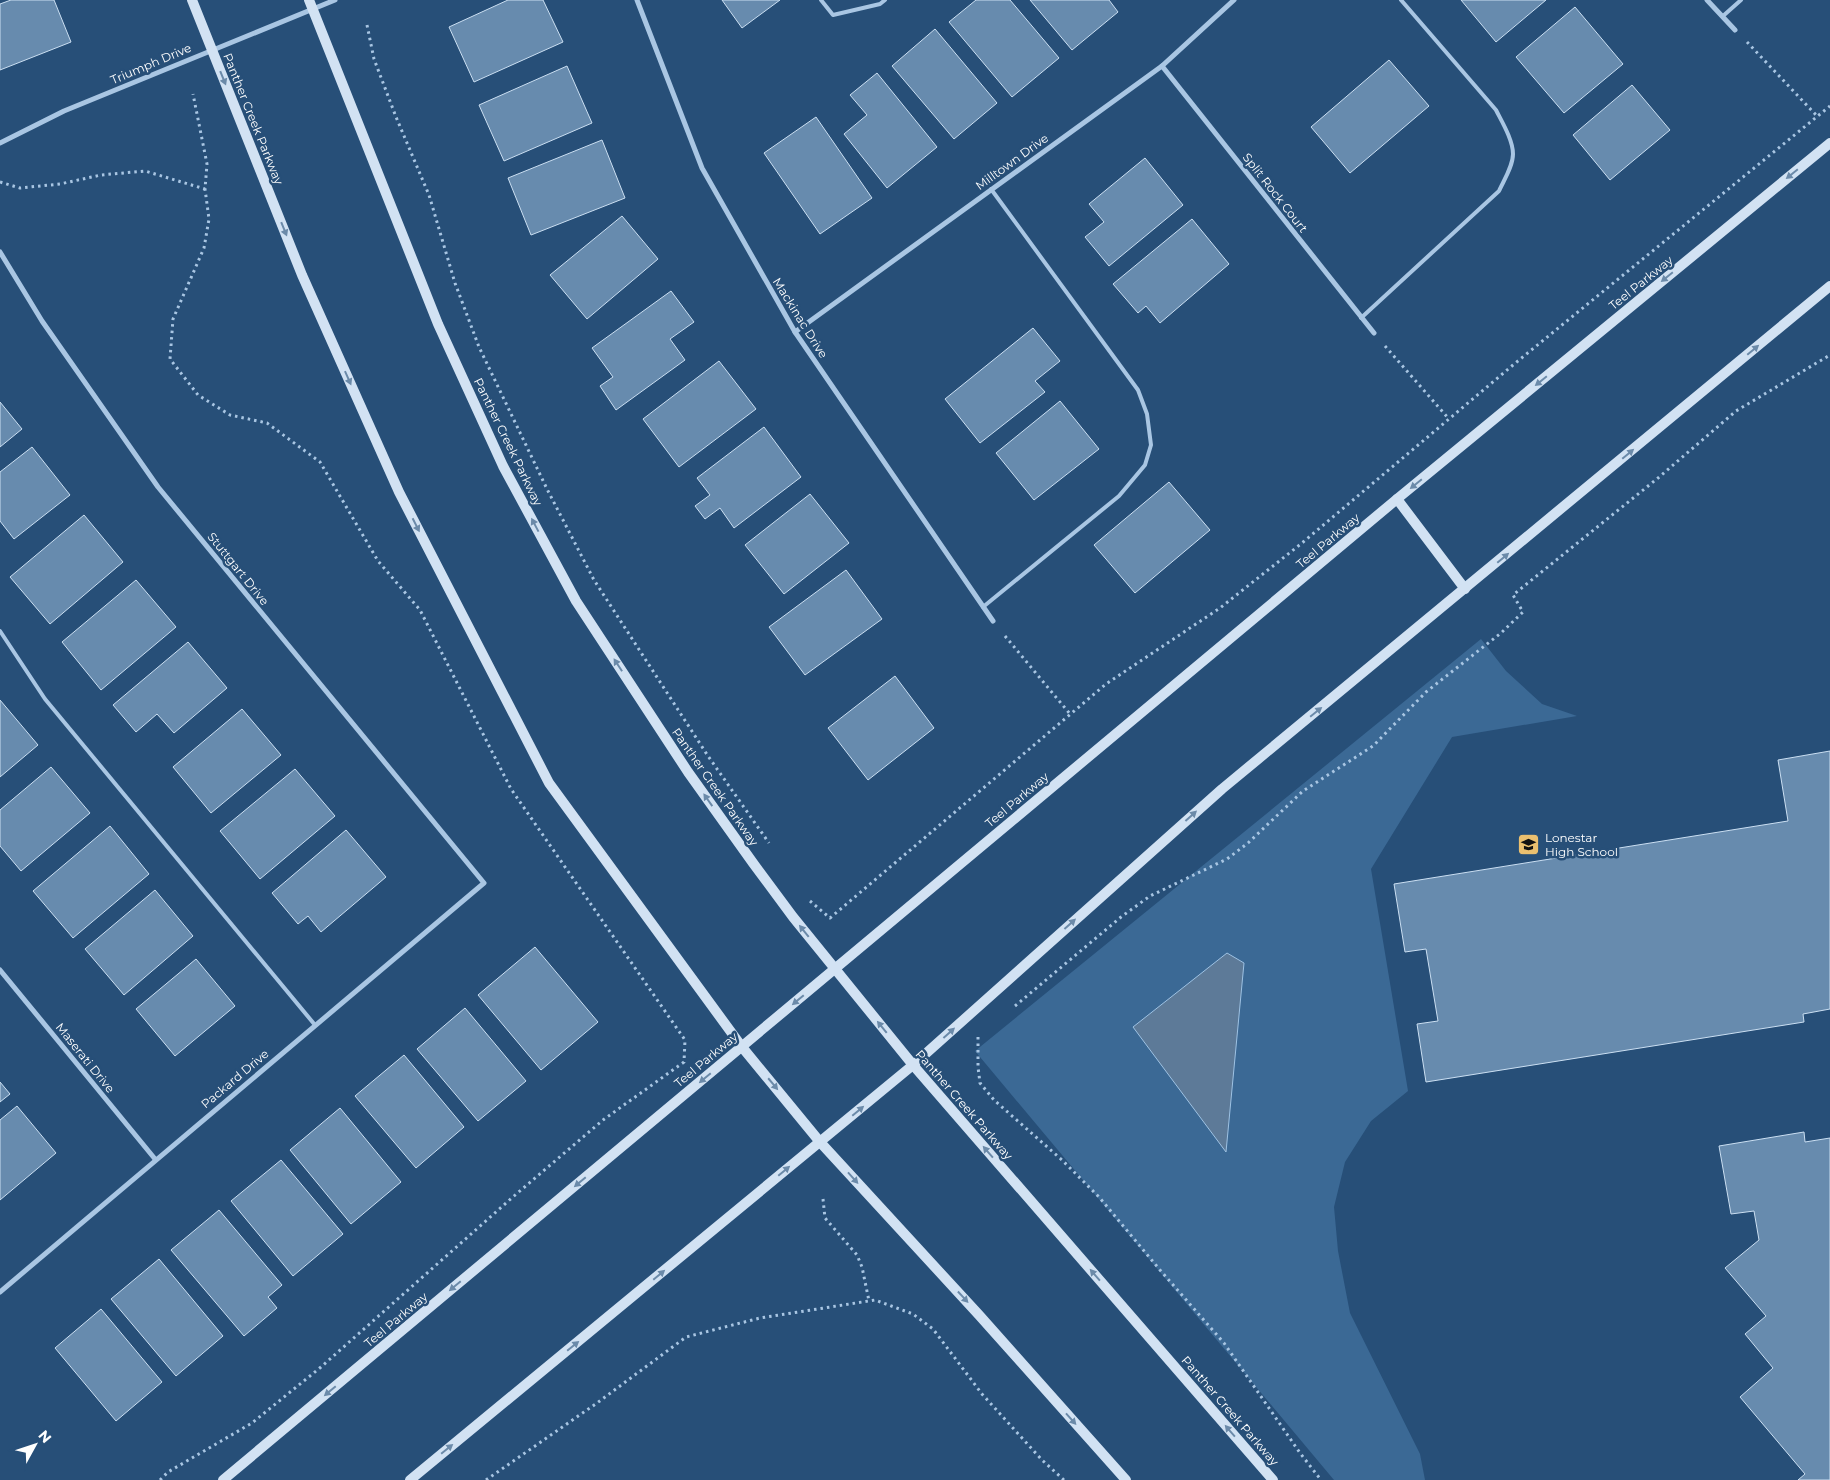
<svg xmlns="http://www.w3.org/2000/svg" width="1830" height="1480" viewBox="0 0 1830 1480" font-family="Montserrat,sans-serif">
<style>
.green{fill:#3b6995}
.water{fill:#5d7a98;stroke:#9ec2e3}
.building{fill:#678bae;stroke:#cbdff2}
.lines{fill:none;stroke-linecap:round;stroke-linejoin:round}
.path{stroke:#a9c6e3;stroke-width:3;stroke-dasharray:2.5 4;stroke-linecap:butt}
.lane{stroke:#a9c6e3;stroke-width:4}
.street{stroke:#a9c6e3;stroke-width:5}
.secondary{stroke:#d2e2f3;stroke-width:10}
.oneway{fill:#6b8aa9}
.labels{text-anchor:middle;stroke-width:5;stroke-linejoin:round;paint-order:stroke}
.street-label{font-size:12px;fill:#fff;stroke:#274f78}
.poi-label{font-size:12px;fill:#fff;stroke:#274f78;text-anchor:start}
</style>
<rect width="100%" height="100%" fill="#274f78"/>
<polygon class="green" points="1481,639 1506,671 1542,704 1577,716 1452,737 1371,869 1408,1091 1371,1121 1345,1162 1334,1207 1338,1251 1350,1313 1420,1454 1425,1480 1334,1480 975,1051"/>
<polygon class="water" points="1227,953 1244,963 1226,1152 1133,1027"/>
<g class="building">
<polygon points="11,0 54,0 71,42 0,70 0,4"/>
<polygon points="508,0 543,0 563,42 474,82 449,27"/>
<polygon points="722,0 780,0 742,28"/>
<polygon points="976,0 1010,0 1059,58 1012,97 949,22"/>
<polygon points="1030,0 1109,0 1118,12 1072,50"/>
<polygon points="1461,0 1546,0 1496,42"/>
<polygon points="1575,7 1623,64 1564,113 1516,57"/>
<polygon points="935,29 997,103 954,139 892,66"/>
<polygon points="1389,60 1429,106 1350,173 1311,127"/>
<polygon points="567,66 592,123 504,161 479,105"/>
<polygon points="877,73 937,147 887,188 844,134 867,115 850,95"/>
<polygon points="1632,85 1670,130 1610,180 1573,135"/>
<polygon points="816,117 872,198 820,234 764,153"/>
<polygon points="602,140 625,198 531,235 508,178"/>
<polygon points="1145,158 1183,205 1109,266 1085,237 1104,222 1089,204"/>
<polygon points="622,216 658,259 587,319 550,275"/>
<polygon points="1192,219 1229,264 1160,323 1146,306 1138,313 1113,284"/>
<polygon points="671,291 694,322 670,339 685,360 616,410 600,386 613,377 592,348"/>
<polygon points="1033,328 1060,361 1035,381 1045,392 980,443 945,399"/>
<polygon points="719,361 756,409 679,467 643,419"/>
<polygon points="1060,401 1099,449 1034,500 996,453"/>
<polygon points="0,402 22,429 0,447"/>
<polygon points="764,427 801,477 734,528 720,508 705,519 695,506 710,495 697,478"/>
<polygon points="32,447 70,495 14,539 0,521 0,472"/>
<polygon points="1169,482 1210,530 1135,593 1094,545"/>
<polygon points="810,494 849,543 784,594 745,545"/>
<polygon points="84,515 123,562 50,624 10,577"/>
<polygon points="846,570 882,619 805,675 769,627"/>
<polygon points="136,580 176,627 101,690 62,642"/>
<polygon points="188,642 227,688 174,733 157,714 136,732 113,705"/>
<polygon points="895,676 934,728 868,780 828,728"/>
<polygon points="0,700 38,745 0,777"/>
<polygon points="242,709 281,755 211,813 173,767"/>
<polygon points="1830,751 1830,1009 1803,1014 1804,1022 1426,1082 1417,1024 1438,1021 1426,949 1405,952 1394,884 1788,821 1778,760"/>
<polygon points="51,767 90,813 21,871 0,846 0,810"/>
<polygon points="295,769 335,816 260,879 220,831"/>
<polygon points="110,826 149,874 73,938 33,891"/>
<polygon points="346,830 386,877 321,932 308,916 298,924 272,893"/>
<polygon points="155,890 193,936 124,995 85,949"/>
<polygon points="535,947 598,1022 541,1070 478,995"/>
<polygon points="196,959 235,1006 175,1056 136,1009"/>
<polygon points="465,1008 526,1081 478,1121 417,1049"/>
<polygon points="404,1055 464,1127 416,1168 355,1096"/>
<polygon points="0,1082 10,1094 0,1102"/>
<polygon points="17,1106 56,1153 0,1200 0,1120"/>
<polygon points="340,1108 401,1182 351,1224 290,1150"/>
<polygon points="1804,1132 1805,1142 1830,1138 1830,1480 1798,1480 1805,1474 1740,1397 1773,1368 1745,1334 1766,1316 1725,1268 1759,1240 1754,1211 1731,1214 1719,1146"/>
<polygon points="281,1160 343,1234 293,1276 231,1201"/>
<polygon points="219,1210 282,1285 268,1297 277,1308 244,1336 171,1250"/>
<polygon points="159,1259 223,1336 176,1376 111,1299"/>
<polygon points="101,1309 162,1382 116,1421 55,1348"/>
</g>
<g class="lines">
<g class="path">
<polyline points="367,25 374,59 396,117 429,195 455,283 479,347 547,489 594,580 708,756 769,843"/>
<polyline points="1747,42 1817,116"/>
<polyline points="0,182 20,188 60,184 101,175 145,171 205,189"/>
<polyline points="1385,346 1449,419"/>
<polyline points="1005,636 1070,714"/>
<polyline points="810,901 830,918 1106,684 1220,608 1302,543 1513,365 1830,106"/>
<polyline points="1015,1006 1121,917 1150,896 1227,859 1248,843 1303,791 1373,746 1426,692 1501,633 1523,612 1513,595 1658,478 1736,411 1830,355"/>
<polyline points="978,1037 978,1067 980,1083 994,1100 1062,1160 1099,1197 1160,1270 1224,1343 1300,1453 1321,1480"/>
<polyline points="823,1199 825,1218 857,1255 862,1267 869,1301"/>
<polyline points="160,1480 168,1472 252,1423 321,1367 514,1196 603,1120 684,1062 685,1040 511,789 420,610 378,561 320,462 267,423 230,415 198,395 170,359 173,319 204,248 209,219 205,189 207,164 193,94"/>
<polyline points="486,1480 597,1403 686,1337 760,1318 875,1300 913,1314 933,1329 982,1394 1042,1460 1064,1480"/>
</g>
<g class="lane">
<polyline points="821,0 833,15 880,4 885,0"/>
<polyline points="1723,16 1741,0"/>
<path d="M1361,318L1499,191C1504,180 1513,166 1513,154C1513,140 1502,122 1496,110L1401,0"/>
<polyline points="983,607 1119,496 1145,465 1151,445 1147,414 1138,390 991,189"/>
<polyline points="0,631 45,699 315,1025"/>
</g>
<g class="street">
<polyline points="637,0 702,168 795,332 993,621"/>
<polyline points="1707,0 1735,30"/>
<polyline points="1162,66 1374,333"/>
<polyline points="0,143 64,111 335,0"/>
<polyline points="0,252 42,321 158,487 484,883 0,1292"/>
<polyline points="795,332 1162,66 1234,0"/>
<polyline points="0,970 155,1159"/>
</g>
<g class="secondary">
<polyline points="192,0 302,275 399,492 549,783 742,1047 820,1142 979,1315 1126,1480"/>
<polyline points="309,0 438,324 503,466 576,601 688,772 753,863 793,917 913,1065 1273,1480"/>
<polyline points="1397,499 1465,589"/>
<polyline points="223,1480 1397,499 1830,143"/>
<polyline points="410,1480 913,1065 1222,789 1830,286"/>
</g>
</g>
<defs><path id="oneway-solid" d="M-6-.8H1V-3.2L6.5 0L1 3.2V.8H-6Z" transform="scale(1.25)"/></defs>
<g class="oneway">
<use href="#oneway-solid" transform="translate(223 78) rotate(68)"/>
<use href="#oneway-solid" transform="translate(1792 174) rotate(141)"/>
<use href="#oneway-solid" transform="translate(284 229) rotate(68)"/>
<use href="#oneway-solid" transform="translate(1667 277) rotate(141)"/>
<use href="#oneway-solid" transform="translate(1753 350) rotate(-40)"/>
<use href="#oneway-solid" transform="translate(348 378) rotate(66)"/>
<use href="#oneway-solid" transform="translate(1541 381) rotate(141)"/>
<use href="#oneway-solid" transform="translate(1628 454) rotate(-40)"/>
<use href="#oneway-solid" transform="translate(1416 484) rotate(141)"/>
<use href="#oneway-solid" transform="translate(416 525) rotate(63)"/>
<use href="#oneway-solid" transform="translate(535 525) rotate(-118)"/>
<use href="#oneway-solid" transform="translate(1503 558) rotate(-40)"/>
<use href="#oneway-solid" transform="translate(618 665) rotate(-123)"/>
<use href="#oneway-solid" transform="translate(1316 712) rotate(-39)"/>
<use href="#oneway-solid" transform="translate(708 800) rotate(-125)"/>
<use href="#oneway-solid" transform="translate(1191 816) rotate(-42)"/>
<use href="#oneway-solid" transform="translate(1070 924) rotate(-42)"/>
<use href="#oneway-solid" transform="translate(804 931) rotate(-129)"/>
<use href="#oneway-solid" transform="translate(798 1000) rotate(140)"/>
<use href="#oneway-solid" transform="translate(882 1027) rotate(-129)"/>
<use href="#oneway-solid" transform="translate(949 1033) rotate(-42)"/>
<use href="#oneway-solid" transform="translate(705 1078) rotate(140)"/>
<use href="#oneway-solid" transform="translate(773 1084) rotate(50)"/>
<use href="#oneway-solid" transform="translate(858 1111) rotate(-40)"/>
<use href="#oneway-solid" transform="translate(988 1152) rotate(-131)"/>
<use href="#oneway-solid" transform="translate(784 1171) rotate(-40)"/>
<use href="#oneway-solid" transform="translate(853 1178) rotate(48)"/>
<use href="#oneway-solid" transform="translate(580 1182) rotate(140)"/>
<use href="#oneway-solid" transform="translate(659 1275) rotate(-40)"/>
<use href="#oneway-solid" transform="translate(1095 1275) rotate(-131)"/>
<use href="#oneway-solid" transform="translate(455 1286) rotate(140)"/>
<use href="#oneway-solid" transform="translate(963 1297) rotate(47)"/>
<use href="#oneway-solid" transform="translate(573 1346) rotate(-39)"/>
<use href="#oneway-solid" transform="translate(330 1391) rotate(140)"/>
<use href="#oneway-solid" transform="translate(1071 1419) rotate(48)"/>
<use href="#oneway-solid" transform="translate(1230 1431) rotate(-131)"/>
<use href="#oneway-solid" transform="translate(447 1449) rotate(-39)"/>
</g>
<defs>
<symbol id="school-square" viewBox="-11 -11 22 22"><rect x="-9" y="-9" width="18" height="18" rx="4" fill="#ebc06f" stroke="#274f78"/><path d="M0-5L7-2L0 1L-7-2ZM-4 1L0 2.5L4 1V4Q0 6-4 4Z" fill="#111"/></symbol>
</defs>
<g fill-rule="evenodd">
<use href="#school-square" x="1516" y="832" width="25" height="25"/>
</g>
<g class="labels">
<g class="street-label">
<text transform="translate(151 64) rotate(-23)" y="4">Triumph Drive</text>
<text transform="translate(253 119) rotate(68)" y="4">Panther Creek Parkway</text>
<text transform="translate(1012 162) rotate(-36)" y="4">Milltown Drive</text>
<text transform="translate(1275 193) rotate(52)" y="4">Split Rock Court</text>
<text transform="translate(1641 283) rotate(-39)" y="4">Teel Parkway</text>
<text transform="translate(800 318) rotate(58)" y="4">Mackinac Drive</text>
<text transform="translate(508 442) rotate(64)" y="4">Panther Creek Parkway</text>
<text transform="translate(1328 541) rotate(-40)" y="4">Teel Parkway</text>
<text transform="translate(238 569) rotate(51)" y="4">Stuttgart Drive</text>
<text transform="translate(715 787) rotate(55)" y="4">Panther Creek Parkway</text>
<text transform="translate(1017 800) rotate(-40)" y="4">Teel Parkway</text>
<text transform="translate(85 1058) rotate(51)" y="4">Maserati Drive</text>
<text transform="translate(706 1060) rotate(-40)" y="4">Teel Parkway</text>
<text transform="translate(235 1079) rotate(-40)" y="4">Packard Drive</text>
<text transform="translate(964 1105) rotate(49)" y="4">Panther Creek Parkway</text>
<text transform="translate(396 1320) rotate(-40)" y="4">Teel Parkway</text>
<text transform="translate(1230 1411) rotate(49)" y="4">Panther Creek Parkway</text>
</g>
<g class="poi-label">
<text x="1545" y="842">Lonestar<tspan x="1545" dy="14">High School</tspan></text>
</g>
</g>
<g transform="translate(35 1445) rotate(50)" stroke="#274f78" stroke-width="4" paint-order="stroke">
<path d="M0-4L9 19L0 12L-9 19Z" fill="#ffffff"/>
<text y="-8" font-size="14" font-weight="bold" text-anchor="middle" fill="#ffffff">N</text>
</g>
</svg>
